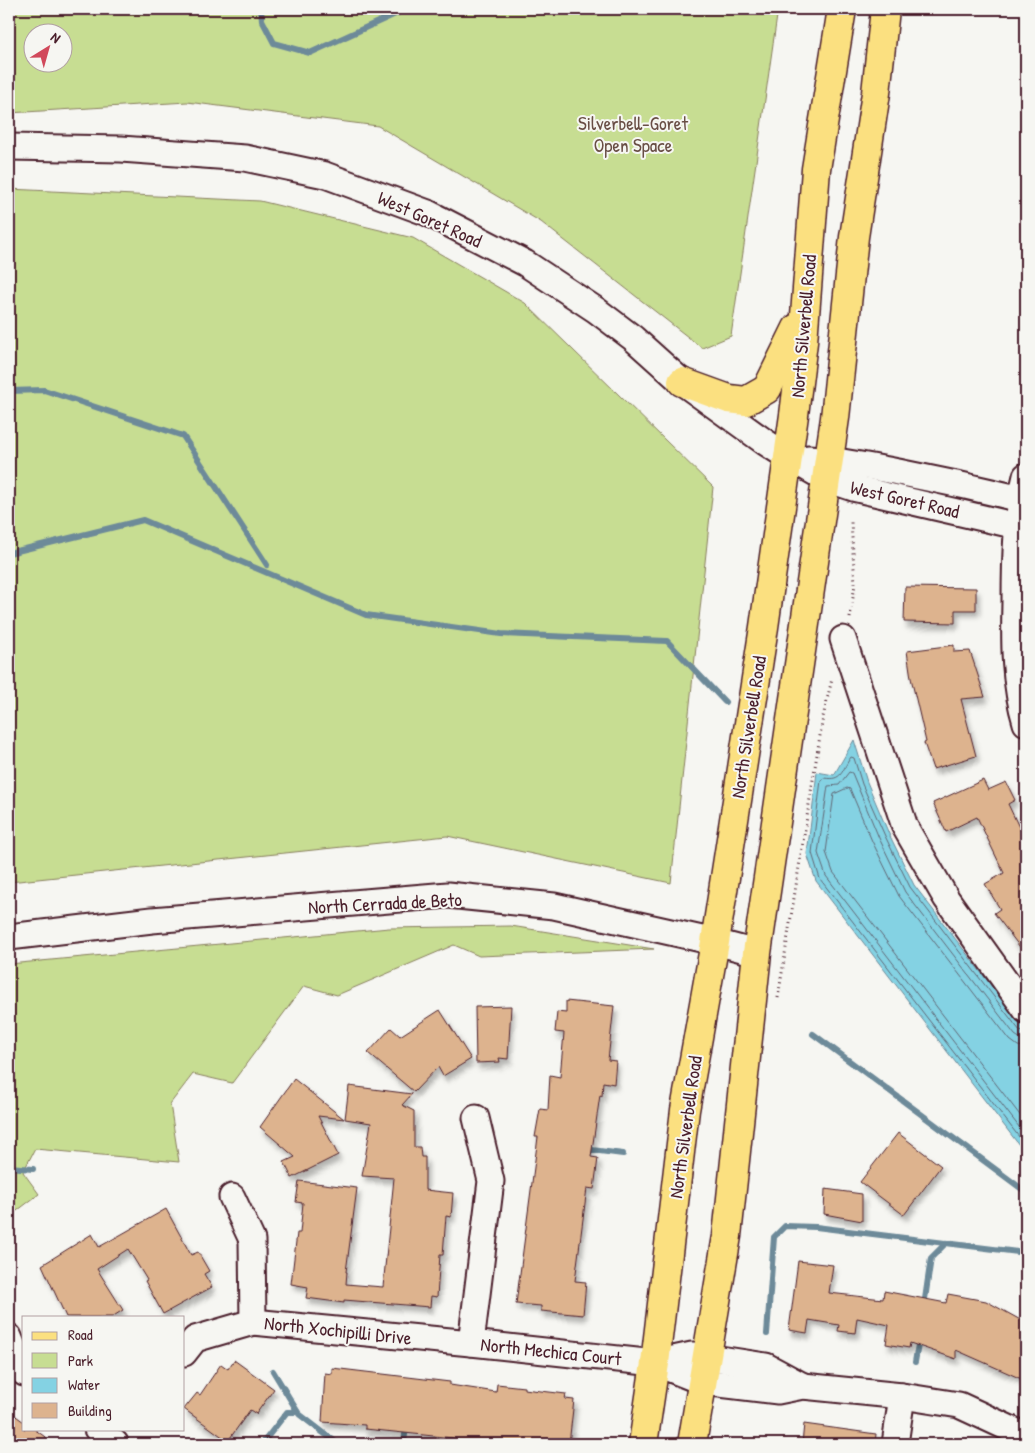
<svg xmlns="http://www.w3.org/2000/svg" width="1035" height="1453" viewBox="0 0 1035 1453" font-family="'Patrick Hand',sans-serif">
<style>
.green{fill:#c7dd92;stroke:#887e5e;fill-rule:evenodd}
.water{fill:#84d2e3;stroke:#6d8a99}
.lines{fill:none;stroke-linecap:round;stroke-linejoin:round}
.shore{stroke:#616775;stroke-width:1}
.stream{stroke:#6d8a99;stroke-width:6}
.building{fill:#ddb38e;stroke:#4a1f2b;filter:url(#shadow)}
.minor-casing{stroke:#4a1f2b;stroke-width:29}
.major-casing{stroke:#4a1f2b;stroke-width:31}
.path{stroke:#4a1f2b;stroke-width:3;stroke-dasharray:1 4;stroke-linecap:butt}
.minor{stroke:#f6f6f2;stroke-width:25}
.major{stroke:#fbe080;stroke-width:28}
.labels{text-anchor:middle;stroke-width:4;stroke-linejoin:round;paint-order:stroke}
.park-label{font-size:19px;fill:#694e45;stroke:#f6f6f2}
.street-label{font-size:19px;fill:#4a1f2b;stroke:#f6f6f2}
</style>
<defs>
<filter id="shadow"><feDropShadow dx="3" dy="5.5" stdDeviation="2.5" flood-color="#0004"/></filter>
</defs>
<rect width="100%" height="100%" fill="#f6f6f2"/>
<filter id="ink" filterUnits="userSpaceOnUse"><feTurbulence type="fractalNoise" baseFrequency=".02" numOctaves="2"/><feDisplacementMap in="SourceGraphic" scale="10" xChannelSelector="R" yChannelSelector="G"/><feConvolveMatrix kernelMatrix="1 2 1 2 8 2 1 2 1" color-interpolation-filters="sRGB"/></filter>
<g filter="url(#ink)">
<g class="green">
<path d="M9,9H778L731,336L702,348L541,222L378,126L187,102L9,113ZM32,32H62V62H32Z"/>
<polygon points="9,189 260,201 413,238 525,303 713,487 671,883 447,836 9,882"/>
<polygon points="511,926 654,949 479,956 454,945 337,995 304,986 232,1083 193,1074 170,1104 179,1162 35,1149 23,1172 39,1194 9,1217 9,964 389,928"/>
</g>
<polygon class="water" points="854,740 867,782 889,834 914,885 1026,1031 1026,1154 816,881 807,854 817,772 834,775"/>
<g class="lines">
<g class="shore">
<path d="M1026,1033L1020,1031L910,887L885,836L862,784L854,758L851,757C841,771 843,781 824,778L821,780L812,853L820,879L1026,1146"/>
<polyline points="1026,1040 1021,1039 1015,1035 905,892 879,838 852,773 849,772 839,785 828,786 818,853 826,876 1026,1136"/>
<polyline points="1026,1047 1018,1046 1010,1040 899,896 872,841 850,789 847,788 834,794 826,852 833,872 1026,1123"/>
</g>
<g class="stream">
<polyline points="261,9 262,20 274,43 310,53 402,11 411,9"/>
<polyline points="9,391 44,390 183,436 267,565"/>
<polyline points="9,553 143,520 366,615 501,634 667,641 725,702"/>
<polyline points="813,1034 1026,1192"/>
<polyline points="584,1149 623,1154"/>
<polyline points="9,1167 33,1169"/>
<polyline points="924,1306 931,1258 946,1243"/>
<polyline points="767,1334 774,1237 785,1226 816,1227 1026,1253"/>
<polyline points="915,1362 919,1339"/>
<polyline points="273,1371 299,1414 338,1444"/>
<polyline points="262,1444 287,1412 297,1412"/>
<polyline points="404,1444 406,1425"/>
</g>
</g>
<g class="building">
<polygon points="905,587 976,588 976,610 955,610 955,623 904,622"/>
<polygon points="954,645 954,652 970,651 985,697 961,699 976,756 933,769 924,743 926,742 911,678 907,651"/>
<polygon points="983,780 988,790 1006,782 1015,800 1008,804 1026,842 1026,955 994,913 1000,909 985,884 1004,873 977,817 946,832 933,803"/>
<polygon points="566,1001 614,1006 608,1060 616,1061 614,1084 603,1082 602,1096 600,1095 591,1157 598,1158 594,1189 587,1188 575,1281 586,1282 583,1315 541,1311 541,1306 516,1304 538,1137 535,1137 540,1109 548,1110 550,1075 560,1077 564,1033 555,1032 557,1012 566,1013"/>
<polygon points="511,1006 508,1059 499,1058 500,1062 476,1063 475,1007"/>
<polygon points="440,1010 471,1059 443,1076 438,1067 414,1092 368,1053 391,1028 400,1036"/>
<polygon points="294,1079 344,1119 318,1116 338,1155 292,1178 284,1162 295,1157 260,1127"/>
<polygon points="349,1086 412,1094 402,1105 414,1111 414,1147 420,1147 421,1157 425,1157 425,1190 453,1193 451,1217 446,1216 443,1255 440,1255 437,1297 431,1296 430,1307 344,1300 344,1303 306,1298 308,1287 291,1284 297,1233 300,1233 303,1203 296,1202 299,1181 357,1188 346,1272 347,1272 346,1284 383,1287 394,1178 362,1176 371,1123 345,1119"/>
<polygon points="898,1133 941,1166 904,1215 860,1182"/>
<polygon points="825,1189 862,1194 862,1221 824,1214"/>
<polygon points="166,1209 191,1255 198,1252 209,1271 204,1274 212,1287 163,1314 145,1281 147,1280 128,1249 97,1269 123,1310 112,1317 66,1317 42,1265 92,1234 99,1247"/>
<polygon points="798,1261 833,1265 829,1293 883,1299 884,1291 946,1303 948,1294 986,1301 1026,1323 1026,1381 956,1350 956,1359 910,1343 909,1348 886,1344 889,1325 857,1318 855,1333 838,1331 839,1325 809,1320 807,1333 789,1330"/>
<polygon points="234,1360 274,1389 256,1414 250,1410 228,1441 184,1409 197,1393 200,1395 221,1364 228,1369"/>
<polygon points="332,1368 450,1382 450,1385 496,1392 497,1384 524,1387 524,1389 566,1394 565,1399 574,1400 569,1444 479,1444 452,1441 453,1438 365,1429 365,1425 322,1422 325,1373 332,1374"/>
<polygon points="9,1411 24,1422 24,1429 34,1429 55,1444 9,1444"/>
<polygon points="804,1424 876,1434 875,1444 802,1444"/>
</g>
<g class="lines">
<defs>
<g id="minor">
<polyline points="9,147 121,149 245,158 325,175 428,213 525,263 596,310 633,338 682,382 765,442 788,457 826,479 853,488 1026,528"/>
<path d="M808,458C840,460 871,467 903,473C944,481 985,490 1026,500"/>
<path d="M1026,476C1016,516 1015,559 1015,602C1014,643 1014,684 1026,723"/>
<polyline points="843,639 905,827 946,898 1026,1010"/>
<polyline points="9,937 152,920 448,895 554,906 715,942 757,953"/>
<polyline points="476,1118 491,1181 471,1343 655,1363 692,1355 707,1357 766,1366 803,1386"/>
<polyline points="232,1197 252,1240 253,1322"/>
<polyline points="9,1337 24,1373"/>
<polyline points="184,1353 195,1339 253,1322 471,1343"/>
<polyline points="655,1363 703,1382 778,1391 803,1386 902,1396 959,1405 1015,1431 1026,1440"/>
<polyline points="97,1429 115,1443"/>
<polyline points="895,1444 902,1396"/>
</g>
<g id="major">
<polyline points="682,382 729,399 746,401 767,389 797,328"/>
<polyline points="643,1444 655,1363 685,1110 715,942 764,627 794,415 803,342 816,169 842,9"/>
<polyline points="692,1444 727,1236 757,953 835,418 854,237 876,93 885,9"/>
</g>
</defs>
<use href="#minor" class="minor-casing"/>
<use href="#major" class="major-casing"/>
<g class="path">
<polyline points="850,618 855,584 851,522"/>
<polyline points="778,998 823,717 832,679"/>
</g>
<use href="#minor" class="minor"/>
<use href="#major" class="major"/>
</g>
</g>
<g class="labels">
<g class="park-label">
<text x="633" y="130">Silverbell-Goret<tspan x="633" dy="22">Open Space</tspan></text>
</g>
<g class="street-label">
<text transform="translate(430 219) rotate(24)" y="7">West Goret Road</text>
<text transform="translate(803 326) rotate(-85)" y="7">North Silverbell Road</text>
<text transform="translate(905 499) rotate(13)" y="7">West Goret Road</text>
<text transform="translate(748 727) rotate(-81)" y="7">North Silverbell Road</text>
<text transform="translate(385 903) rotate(-3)" y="7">North Cerrada de Beto</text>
<text transform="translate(685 1127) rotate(-82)" y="7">North Silverbell Road</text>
<text transform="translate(338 1330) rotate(6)" y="7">North Xochipilli Drive</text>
<text transform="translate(551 1351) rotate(6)" y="7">North Mechica Court</text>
</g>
</g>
<rect width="1035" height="1453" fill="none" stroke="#f6f6f2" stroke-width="30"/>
<rect x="15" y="15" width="1005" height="1423" fill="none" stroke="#4a1f2b" stroke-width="2" filter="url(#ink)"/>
<rect x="22" y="1316" width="162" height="115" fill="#f6f6f2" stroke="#b1a0a2"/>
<rect x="32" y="1332" width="25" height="8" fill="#fbe080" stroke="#b1a0a2"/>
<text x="68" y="1340" font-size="15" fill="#4a1f2b">Road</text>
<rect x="32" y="1353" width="25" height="15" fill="#c7dd92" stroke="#b1a0a2"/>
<text x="68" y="1366" font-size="15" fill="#4a1f2b">Park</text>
<rect x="32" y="1378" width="25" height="15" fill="#84d2e3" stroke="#b1a0a2"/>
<text x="68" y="1390" font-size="15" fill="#4a1f2b">Water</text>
<rect x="32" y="1403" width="25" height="15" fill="#ddb38e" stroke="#b1a0a2"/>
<text x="68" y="1416" font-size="15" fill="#4a1f2b">Building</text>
<g transform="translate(48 48) rotate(37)"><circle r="24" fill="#f6f6f2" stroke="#b1a0a2"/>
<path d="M0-4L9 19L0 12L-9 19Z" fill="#d1495b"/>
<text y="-8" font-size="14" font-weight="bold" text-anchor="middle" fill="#4a1f2b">N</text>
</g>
</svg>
